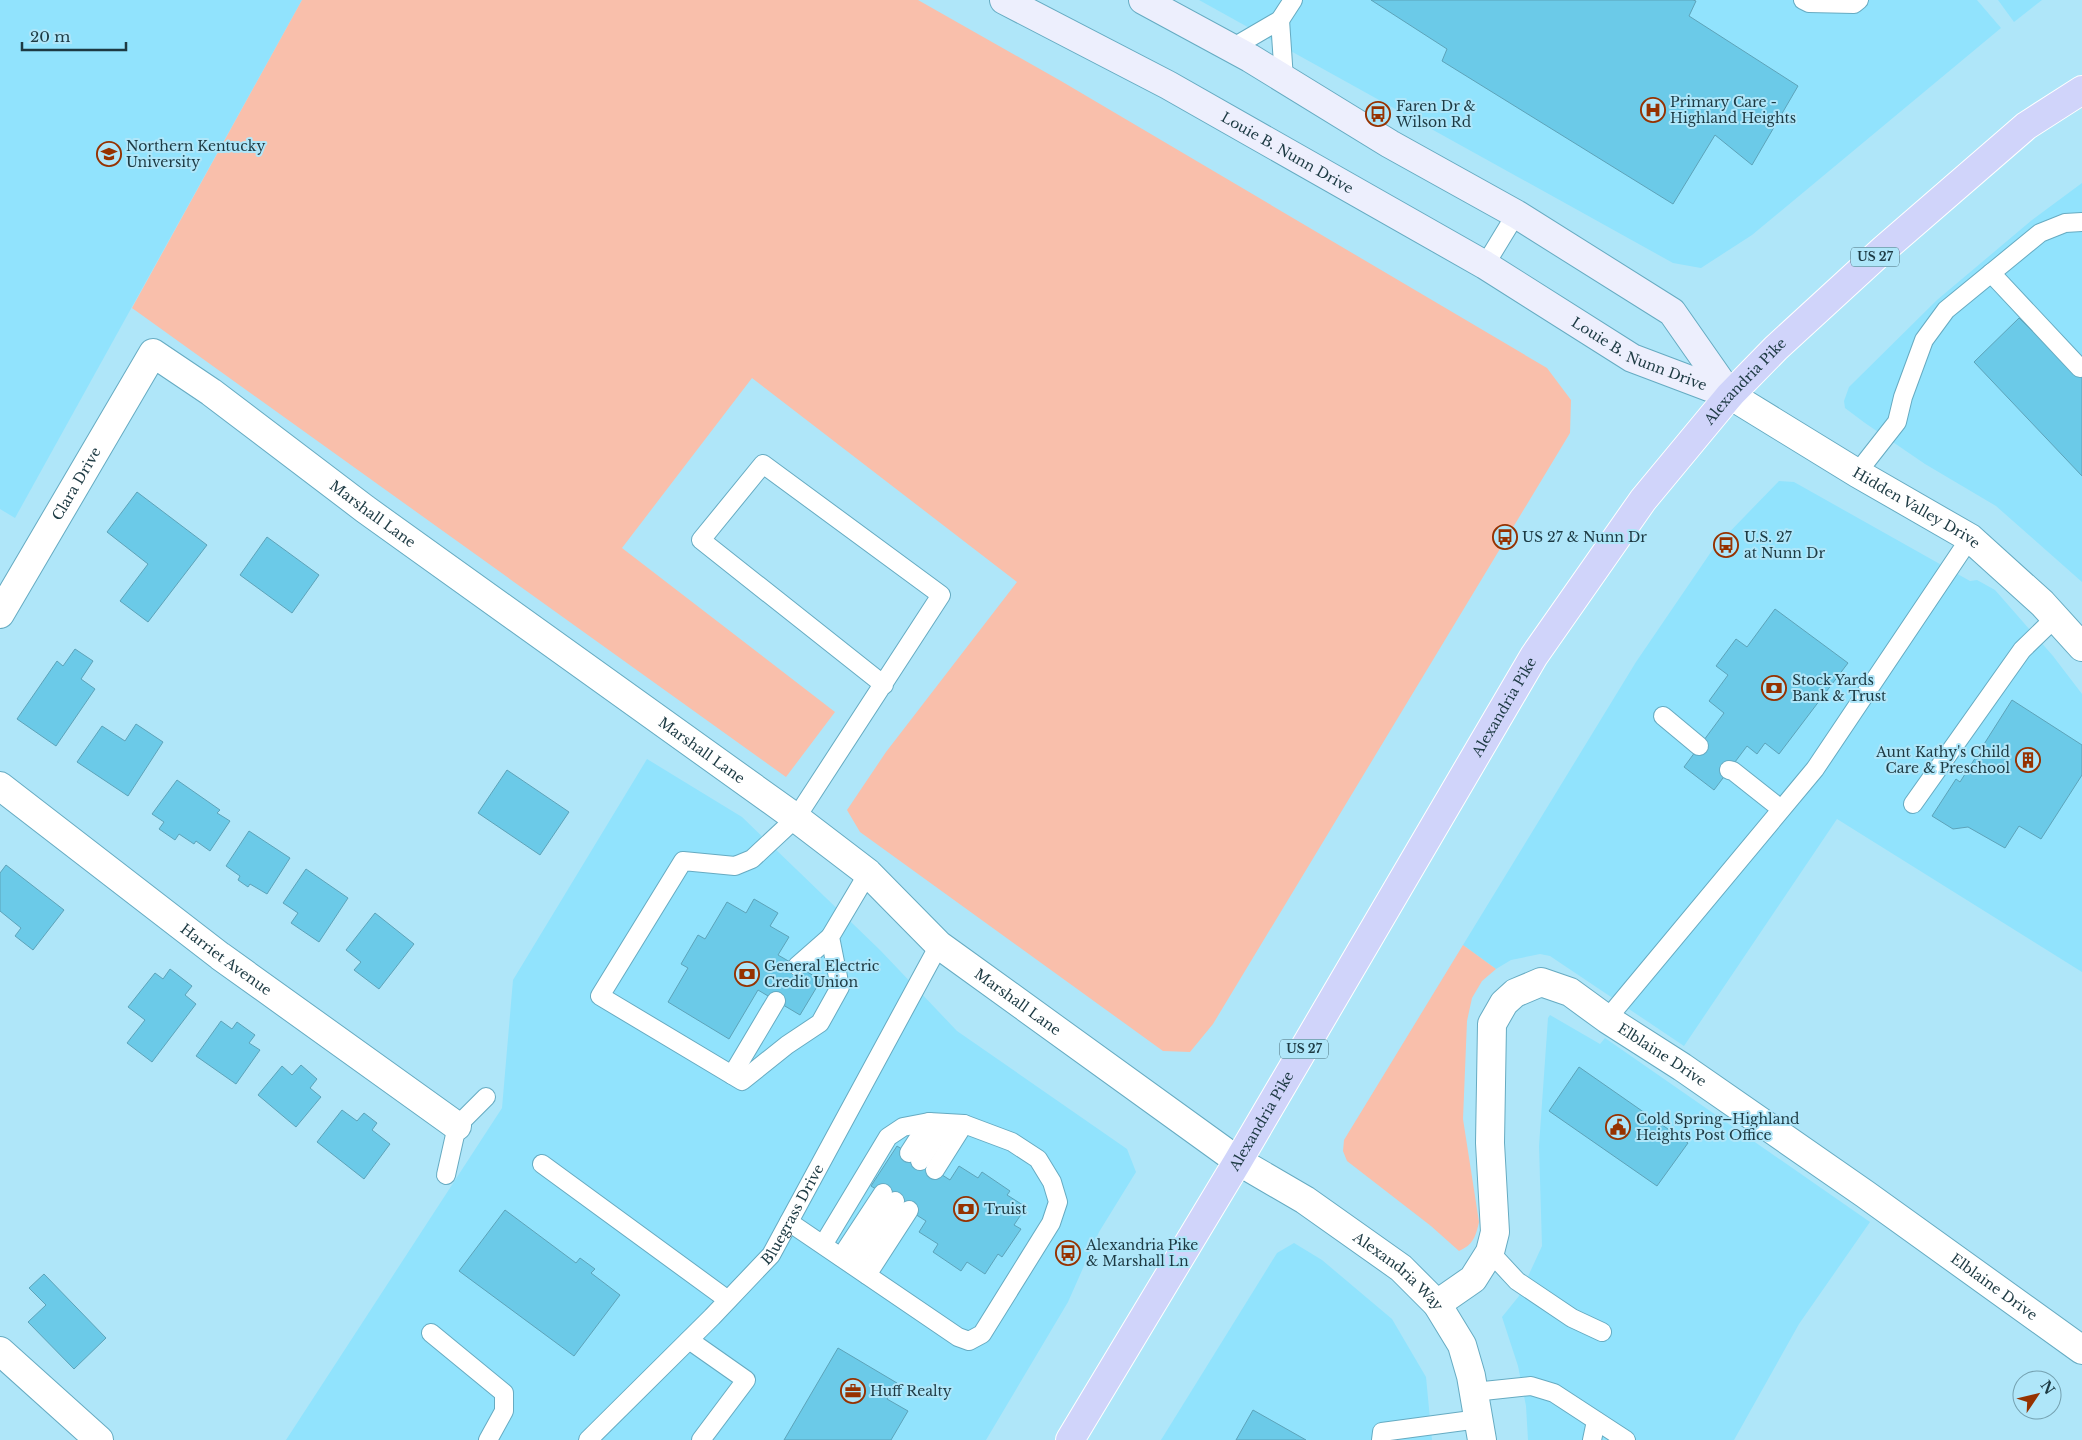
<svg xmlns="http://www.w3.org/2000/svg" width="2082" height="1440" viewBox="0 0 2082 1440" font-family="'Libre Baskerville',serif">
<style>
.built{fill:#91e3fd}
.green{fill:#f9bfab}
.building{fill:#6bcae8;stroke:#5da3b9}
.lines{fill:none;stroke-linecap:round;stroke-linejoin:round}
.service-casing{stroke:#66abc2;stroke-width:20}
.minor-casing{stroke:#66abc2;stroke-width:30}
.secondary-casing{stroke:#66abc2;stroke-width:30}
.trunk-casing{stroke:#fff;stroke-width:30}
.service{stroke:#fff;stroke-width:18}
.minor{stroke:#fff;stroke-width:28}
.secondary{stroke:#edeffd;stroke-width:28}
.trunk{stroke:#d0d4fa;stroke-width:28}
.labels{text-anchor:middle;stroke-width:4;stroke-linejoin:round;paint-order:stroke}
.shield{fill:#afe6f9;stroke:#496e7a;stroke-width:1}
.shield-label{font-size:12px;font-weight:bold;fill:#1d3a43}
.poi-label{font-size:14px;fill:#1d3a43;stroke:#afe6f9;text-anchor:start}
.street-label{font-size:14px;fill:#1d3a43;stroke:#afe6f9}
</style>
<rect width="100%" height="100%" fill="#afe6f9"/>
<g class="built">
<polygon points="0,0 302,0 15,518 0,509"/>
<polygon points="1199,0 1977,0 2001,28 1752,235 1701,268 1673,263"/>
<polygon points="1998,0 2042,0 2014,22"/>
<polygon points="2082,183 2082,582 1996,506 1925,464 1865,423 1845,408 1844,401 1849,387 1937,300 2032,220"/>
<polygon points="1779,481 1794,482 1970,581 1977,580 1995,590 2053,656 2082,694 2082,972 1837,819 1684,1046 1550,956 1540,954 1511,960 1496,969 1463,945 1636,662 1713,549"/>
<polygon points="647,759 742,817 880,950 957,1031 1127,1149 1136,1172 1099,1232 1068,1302 986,1440 286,1440 502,1108 513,980"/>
<polygon points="1550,1015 1600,1044 1605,1038 1870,1222 1799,1324 1734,1440 1528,1440 1526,1406 1518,1366 1502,1317 1519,1296 1542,1246 1539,1146 1548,1018"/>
<polygon points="1294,1243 1322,1260 1392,1319 1426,1377 1432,1440 1161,1440 1277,1253"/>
</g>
<g class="green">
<polygon points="302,0 918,0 1061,81 1547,368 1571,400 1570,433 1213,1024 1190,1052 1163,1051 860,832 847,810 886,752 1017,582 752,378 622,548 835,712 786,777 132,308"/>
<path d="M1463,945L1496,969L1482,981L1472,998L1467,1021L1463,1119L1479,1222C1476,1236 1473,1245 1459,1251L1431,1226L1347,1161L1343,1151L1344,1140Z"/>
</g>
<g class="building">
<polygon points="1371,0 1693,0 1696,1 1689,16 1798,86 1752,165 1715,135 1673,204 1442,61 1447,49"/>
<polygon points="2019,318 2075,374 2082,366 2082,476 1974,362"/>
<polygon points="137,492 207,545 148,622 120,601 148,564 107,532"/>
<polygon points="267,537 319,575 292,613 240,575"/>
<polygon points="1775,609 1848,663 1779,754 1765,743 1757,754 1747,746 1714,790 1684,767 1724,713 1709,701 1728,675 1716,666 1736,639 1747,647"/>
<polygon points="75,649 93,661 81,679 95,689 56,746 17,719 57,661 63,666"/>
<polygon points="2012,700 2082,745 2082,775 2041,839 2019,826 2005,848 1968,827 1953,829 1932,816 1956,779 1960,782"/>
<polygon points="136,724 163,742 128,796 77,762 102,726 125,741"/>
<polygon points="507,770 569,812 540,855 478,813"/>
<polygon points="177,780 220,810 217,813 230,821 210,851 196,841 194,844 179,834 175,840 159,829 164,822 152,814"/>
<polygon points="249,831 290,858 267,894 250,884 248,887 238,880 240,876 226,866"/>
<polygon points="6,865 64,910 33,950 15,936 21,928 0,911 0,873"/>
<polygon points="306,869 348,898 319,942 291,923 298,913 283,903"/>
<polygon points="754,899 778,913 770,926 789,937 778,955 821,980 800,1015 758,990 729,1039 668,1002 688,968 681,964 698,935 705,939 727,902 746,913"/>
<polygon points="375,913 414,944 379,989 354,970 361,962 346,950"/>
<polygon points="170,969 192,986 185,995 196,1004 152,1062 127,1043 145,1020 128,1007 155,973 163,979"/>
<polygon points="221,1021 232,1029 237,1022 255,1035 249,1043 260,1050 236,1084 196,1056"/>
<polygon points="301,1065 317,1079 310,1088 321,1097 296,1127 258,1095 282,1066 292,1075"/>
<polygon points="1579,1067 1688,1143 1657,1186 1549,1111"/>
<polygon points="342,1110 357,1121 364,1113 377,1123 372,1130 390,1144 364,1179 317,1142"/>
<polygon points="897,1146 950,1180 959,1166 978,1178 982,1172 1010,1191 1007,1195 1026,1207 1014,1225 1021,1229 1002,1257 998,1254 985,1274 967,1262 961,1271 933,1252 938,1244 919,1232 926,1221 871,1186"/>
<polygon points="505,1210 576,1263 580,1258 595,1269 591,1273 620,1295 574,1356 459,1271"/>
<polygon points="44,1274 106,1338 74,1369 28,1322 46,1305 29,1288"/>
<polygon points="838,1348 897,1383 887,1399 908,1411 891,1440 784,1440"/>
<polygon points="1253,1410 1306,1440 1236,1440"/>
</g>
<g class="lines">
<defs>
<g id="service">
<polyline points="1803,0 1809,3 1854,4 1859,0"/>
<polyline points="1280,20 1284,79"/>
<polyline points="1232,48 1280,20 1293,0"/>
<polyline points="1485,265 1516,214"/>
<polyline points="1991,273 2080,368"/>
<polyline points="1857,473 1897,422 1903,397 1924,340 1946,310 2040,233 2065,223 2082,222"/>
<polyline points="1663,716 1699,746"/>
<polyline points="1729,770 1733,771 1781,809"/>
<polyline points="1913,804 2022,650 2055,618"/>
<polyline points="868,873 830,937 840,987 820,1023 787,1045 742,1081 600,996 683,861 735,866 752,859 796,818 941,595 763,464 701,540 884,685"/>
<polyline points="797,966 830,937"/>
<polyline points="1607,1019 1815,769 1970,538"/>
<polyline points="732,1075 776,1001"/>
<polyline points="909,1153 929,1122"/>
<polyline points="920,1161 945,1123"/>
<polyline points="542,1164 728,1300"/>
<polyline points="935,1170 964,1124"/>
<polyline points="446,1175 457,1126 486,1097"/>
<polyline points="789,1222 958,1337 969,1341 982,1334 1051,1223 1058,1202 1052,1182 1038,1159 1012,1142 964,1124 929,1122 903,1127 888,1137 823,1245"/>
<polyline points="1490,1252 1517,1281 1572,1318 1602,1332"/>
<polyline points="841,1257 883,1193"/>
<polyline points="853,1265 895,1201"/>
<polyline points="867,1275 909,1210"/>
<polyline points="431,1333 504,1393 504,1411 488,1440"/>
<polyline points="689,1340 746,1380 701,1440"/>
<polyline points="1474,1392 1531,1386 1554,1393 1626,1440"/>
<path id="s1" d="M588,1440L712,1317L771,1255L939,945"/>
<polyline points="1381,1440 1382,1432 1479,1419"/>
<polyline points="1592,1440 1596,1421"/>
</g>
<g id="minor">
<path id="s2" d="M1730,395L1857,473L1970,538L2042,603L2082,647"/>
<path id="s3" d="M0,614L153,353L211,392L365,509L796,818L868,873L939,945L1238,1161L1305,1200L1401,1268L1437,1304L1462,1345L1471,1376L1482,1440"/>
<path id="s4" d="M0,786L220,956L457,1126"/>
<path id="s5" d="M1437,1304L1473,1279L1490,1252L1495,1232L1490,1143L1492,1024L1504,1003L1515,993L1541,982L1570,992L1607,1019L1682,1067L1865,1194L2082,1350"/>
<polyline points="0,1351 99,1440"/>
</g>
<g id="secondary">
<path id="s6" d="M1004,0L1168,85L1485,265L1632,358L1730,395"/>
<polyline points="1143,0 1250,58 1390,144 1516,214 1672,312 1730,395"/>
</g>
<g id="trunk">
<path id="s7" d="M1070,1440L1238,1161L1534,656L1643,500L1730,395L1776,348L1884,249L2026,126L2082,90"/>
</g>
</defs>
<use href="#service" class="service-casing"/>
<use href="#minor" class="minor-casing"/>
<use href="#secondary" class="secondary-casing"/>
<use href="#trunk" class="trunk-casing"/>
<use href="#service" class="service"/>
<use href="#minor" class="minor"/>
<use href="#secondary" class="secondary"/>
<use href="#trunk" class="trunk"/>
</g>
<defs>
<symbol id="hospital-ring" viewBox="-11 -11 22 22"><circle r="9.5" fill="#afe6f9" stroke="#963200" stroke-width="1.5"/><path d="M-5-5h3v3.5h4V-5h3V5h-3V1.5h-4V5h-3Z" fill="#963200"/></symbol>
<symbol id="bus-ring" viewBox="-11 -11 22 22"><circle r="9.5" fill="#afe6f9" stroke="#963200" stroke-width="1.5"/><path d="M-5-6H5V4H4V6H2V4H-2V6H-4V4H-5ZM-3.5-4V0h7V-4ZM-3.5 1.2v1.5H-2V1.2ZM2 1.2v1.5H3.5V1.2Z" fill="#963200"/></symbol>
<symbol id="university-ring" viewBox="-11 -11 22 22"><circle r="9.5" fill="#afe6f9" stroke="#963200" stroke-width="1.5"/><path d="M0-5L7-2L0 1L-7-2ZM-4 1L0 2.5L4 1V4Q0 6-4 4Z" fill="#963200"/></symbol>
<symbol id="bank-ring" viewBox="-11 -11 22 22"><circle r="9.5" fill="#afe6f9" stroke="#963200" stroke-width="1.5"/><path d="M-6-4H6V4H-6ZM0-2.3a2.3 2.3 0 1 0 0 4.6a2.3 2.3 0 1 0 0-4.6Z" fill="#963200"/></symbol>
<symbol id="building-ring" viewBox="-11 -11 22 22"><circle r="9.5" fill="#afe6f9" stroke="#963200" stroke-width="1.5"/><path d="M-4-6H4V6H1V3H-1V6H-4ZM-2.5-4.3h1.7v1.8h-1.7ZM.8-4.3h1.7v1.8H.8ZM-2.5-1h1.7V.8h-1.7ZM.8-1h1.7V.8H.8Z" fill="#963200"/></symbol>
<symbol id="civic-ring" viewBox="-11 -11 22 22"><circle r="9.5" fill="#afe6f9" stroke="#963200" stroke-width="1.5"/><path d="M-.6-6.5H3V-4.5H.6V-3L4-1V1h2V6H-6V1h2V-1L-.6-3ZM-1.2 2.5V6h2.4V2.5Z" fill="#963200"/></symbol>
<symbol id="office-ring" viewBox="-11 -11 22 22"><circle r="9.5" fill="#afe6f9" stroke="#963200" stroke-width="1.5"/><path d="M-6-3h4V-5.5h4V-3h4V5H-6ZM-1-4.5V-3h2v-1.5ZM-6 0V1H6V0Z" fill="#963200"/></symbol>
</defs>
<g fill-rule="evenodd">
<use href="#hospital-ring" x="1639" y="96" width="28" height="28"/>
<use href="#bus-ring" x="1364" y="100" width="28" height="28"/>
<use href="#university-ring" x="95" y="140" width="28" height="28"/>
<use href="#bus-ring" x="1491" y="523" width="28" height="28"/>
<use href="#bus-ring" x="1712" y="531" width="28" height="28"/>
<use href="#bank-ring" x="1760" y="674" width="28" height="28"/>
<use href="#building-ring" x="2014" y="746" width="28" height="28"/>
<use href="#bank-ring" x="733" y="960" width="28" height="28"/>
<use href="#civic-ring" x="1604" y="1113" width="28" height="28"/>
<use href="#bank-ring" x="952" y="1195" width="28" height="28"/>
<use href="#bus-ring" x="1054" y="1239" width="28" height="28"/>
<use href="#office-ring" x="839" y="1377" width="28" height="28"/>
</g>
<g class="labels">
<g class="shield">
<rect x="1851" y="247.5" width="48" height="19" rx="4"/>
<rect x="1280" y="1039.5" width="48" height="19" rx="4"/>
</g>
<g class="shield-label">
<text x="1875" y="261">US 27</text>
<text x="1304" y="1053">US 27</text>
</g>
<g class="poi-label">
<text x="1670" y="107">Primary Care -<tspan x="1670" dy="16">Highland Heights</tspan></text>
<text x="1396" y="111">Faren Dr &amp;<tspan x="1396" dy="16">Wilson Rd</tspan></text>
<text x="126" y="151">Northern Kentucky<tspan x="126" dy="16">University</tspan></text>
<text x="1522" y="542">US 27 &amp; Nunn Dr</text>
<text x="1744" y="542">U.S. 27<tspan x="1744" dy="16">at Nunn Dr</tspan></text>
<text x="1792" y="685">Stock Yards<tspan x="1792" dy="16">Bank &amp; Trust</tspan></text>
<text x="2010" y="757" text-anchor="end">Aunt Kathy's Child<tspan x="2010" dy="16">Care &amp; Preschool</tspan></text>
<text x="764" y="971">General Electric<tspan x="764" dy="16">Credit Union</tspan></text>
<text x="1636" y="1124">Cold Spring–Highland<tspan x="1636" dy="16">Heights Post Office</tspan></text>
<text x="984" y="1214">Truist</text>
<text x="1086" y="1250">Alexandria Pike<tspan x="1086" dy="16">&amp; Marshall Ln</tspan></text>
<text x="870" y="1396">Huff Realty</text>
</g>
<g class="street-label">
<text dy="5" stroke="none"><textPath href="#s6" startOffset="322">Louie B. Nunn Drive</textPath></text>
<text dy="5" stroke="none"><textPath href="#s6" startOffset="728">Louie B. Nunn Drive</textPath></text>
<text dy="5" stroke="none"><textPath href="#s7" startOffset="1258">Alexandria Pike</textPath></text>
<text dy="5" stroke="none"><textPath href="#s3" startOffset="151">Clara Drive</textPath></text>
<text dy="5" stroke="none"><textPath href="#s2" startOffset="218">Hidden Valley Drive</textPath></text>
<text dy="5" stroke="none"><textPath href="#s3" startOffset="575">Marshall Lane</textPath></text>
<text dy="5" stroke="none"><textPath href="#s7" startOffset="852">Alexandria Pike</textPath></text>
<text dy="5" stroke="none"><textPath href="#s3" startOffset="980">Marshall Lane</textPath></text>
<text dy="5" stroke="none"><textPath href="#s4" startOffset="285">Harriet Avenue</textPath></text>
<text dy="5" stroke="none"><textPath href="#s3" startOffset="1385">Marshall Lane</textPath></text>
<text dy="5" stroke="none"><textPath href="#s5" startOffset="514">Elblaine Drive</textPath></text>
<text dy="5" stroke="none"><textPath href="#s7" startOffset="372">Alexandria Pike</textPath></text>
<text dy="5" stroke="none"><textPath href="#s1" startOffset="306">Bluegrass Drive</textPath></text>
<text dy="5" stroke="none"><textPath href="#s3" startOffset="1852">Alexandria Way</textPath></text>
<text dy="5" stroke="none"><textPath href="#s5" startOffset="919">Elblaine Drive</textPath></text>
</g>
</g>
<g transform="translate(2037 1395) rotate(55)"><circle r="24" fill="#afe6f9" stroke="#75a1b0"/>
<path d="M0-4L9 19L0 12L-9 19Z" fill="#963200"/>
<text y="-8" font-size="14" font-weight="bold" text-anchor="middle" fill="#1d3a43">N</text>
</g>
<path d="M22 42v8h104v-8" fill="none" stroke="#1d3a43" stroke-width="2.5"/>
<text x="30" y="42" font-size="15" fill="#1d3a43" stroke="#afe6f9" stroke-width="4" paint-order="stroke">20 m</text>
</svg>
